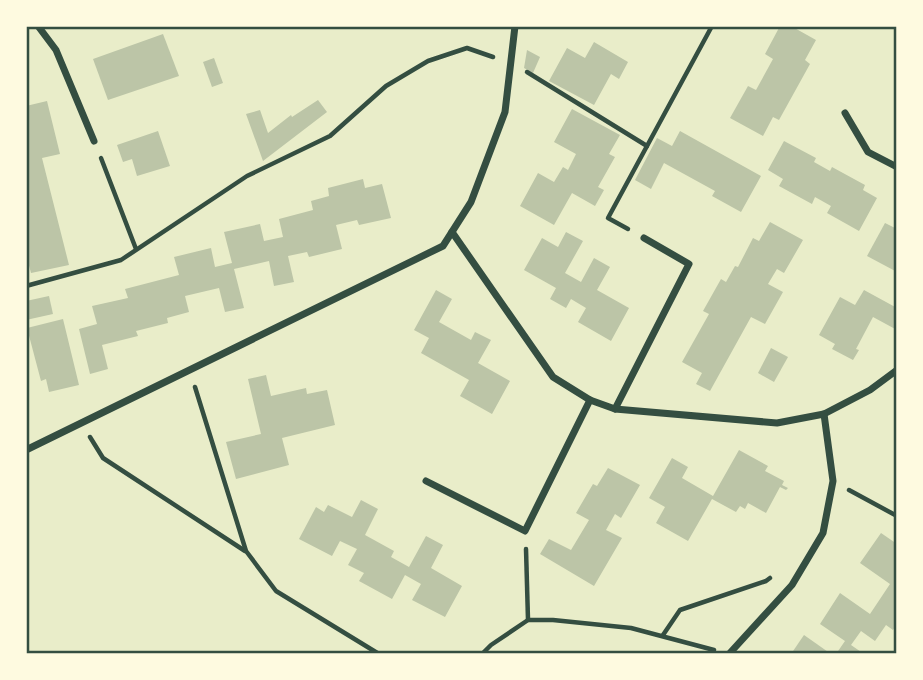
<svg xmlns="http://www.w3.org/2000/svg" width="923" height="680" viewBox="0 0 923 680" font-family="'Fira Sans Condensed',sans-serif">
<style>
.building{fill:#bcc5a7}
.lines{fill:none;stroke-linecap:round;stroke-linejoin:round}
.path{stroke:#344e41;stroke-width:4.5}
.minor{stroke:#344e41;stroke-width:7}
.neatline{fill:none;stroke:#344e41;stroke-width:2.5}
</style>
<rect width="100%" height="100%" fill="#e9edc9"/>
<g class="building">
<polygon points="780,26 791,26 816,40 805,60 810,64 779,120 773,117 763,136 730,118 748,86 756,90 773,59 765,54"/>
<polygon points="163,34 179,76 108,100 93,59"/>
<polygon points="594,42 628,62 619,79 611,74 594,105 549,81 567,48 585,58"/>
<polygon points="527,50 540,57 533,73 524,68"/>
<polygon points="214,58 223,83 212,87 203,62"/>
<polygon points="318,100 327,112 263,161 246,114 260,110 268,133 291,115 292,117"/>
<polygon points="47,101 60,154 42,158 69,265 31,273 26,254 26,106"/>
<polygon points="572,109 620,135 609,154 615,157 598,187 604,190 595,206 572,193 554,225 520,206 538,173 554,182 563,167 568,170 576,154 554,142"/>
<polygon points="158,131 170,166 137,176 132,159 123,162 117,145"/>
<polygon points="680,131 761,176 741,212 712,196 715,191 664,163 651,189 635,180 657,138 672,146"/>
<polygon points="784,141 816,158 814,162 830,171 832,167 865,185 863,190 877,198 859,231 827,213 831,206 815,197 812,204 779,186 783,179 768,170"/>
<polygon points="363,179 365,188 382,184 391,218 359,225 357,220 336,225 342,249 309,257 307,252 288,256 294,282 274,286 269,261 234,269 244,308 225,312 219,288 185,296 189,312 167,318 168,323 136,331 138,336 102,345 108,369 90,374 79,329 97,324 92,306 128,298 125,289 179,275 174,257 211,248 215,267 232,263 224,232 260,224 264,241 283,237 279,219 313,210 311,201 329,196 328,188"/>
<polygon points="770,222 803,240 784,273 777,269 768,284 783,292 765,324 751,317 710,391 696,384 702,373 682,362 709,314 703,311 721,279 726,282 735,266 738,267 753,238 759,241"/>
<polygon points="885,223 897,229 897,272 867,256"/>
<polygon points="566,232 583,241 565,273 581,282 594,258 610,267 597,290 629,308 611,341 578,322 586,308 571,299 566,308 550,299 556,288 524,270 542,238 558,247"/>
<polygon points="436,290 452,299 439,322 471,340 475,332 491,340 478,363 510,381 492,414 460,396 469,380 421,353 429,338 414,330"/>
<polygon points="864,290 897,308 897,330 873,317 856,349 859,350 853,360 832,349 835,344 819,335 840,297 855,305"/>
<polygon points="49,296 53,314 26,320 26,301"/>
<polygon points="63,319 79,385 49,392 46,379 41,381 27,328"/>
<polygon points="771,348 788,357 774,382 758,373"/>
<polygon points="266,375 271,396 306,388 307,394 327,390 335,425 282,438 289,465 236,479 226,442 261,434 248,379"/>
<polygon points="739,450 768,466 765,471 784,481 782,485 788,488 786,490 780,487 766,513 748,503 745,509 740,506 736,512 712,499 688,541 656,523 665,507 649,498 672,458 688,467 682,478 713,496"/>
<polygon points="608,468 640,485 621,518 615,514 606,530 622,538 594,586 540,554 549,539 571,550 589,520 576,513 593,484 597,486"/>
<polygon points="361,500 378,509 365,535 394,551 391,557 409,567 426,536 443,545 431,568 462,586 445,617 412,600 421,584 405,575 392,599 359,581 364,573 348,565 357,549 340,541 332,556 299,539 316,507 324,512 328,505 352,517"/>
<polygon points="881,533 897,544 897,624 893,630 886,625 875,641 861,631 851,645 864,654 836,654 845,641 820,624 840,593 870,614 890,584 860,563"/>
<polygon points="804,635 831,654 791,654"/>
</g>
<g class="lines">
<g class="path">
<polyline points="527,72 647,146"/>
<polyline points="101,158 136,249"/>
<polyline points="628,229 608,218 712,26"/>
<polyline points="26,286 121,260 247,176 330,136 386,86 428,61 467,48 493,57"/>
<polyline points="195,387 246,551 276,591 379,654"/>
<polyline points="90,437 103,458 245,551"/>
<polyline points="849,490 897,516"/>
<polyline points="526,549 528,620"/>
<polyline points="663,635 680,610 766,581 770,578"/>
<polyline points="482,654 491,645 528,620 553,620 631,628 714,650"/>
</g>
<g class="minor">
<polyline points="38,26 56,50 94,141"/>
<polyline points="845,113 868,152 897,167"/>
<polyline points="452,232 553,377 590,400 615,409 777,423 824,414 870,390 897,370"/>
<polyline points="615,409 689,264 644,238"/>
<polyline points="26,450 443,246 471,202 505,112 515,26"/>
<polyline points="426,481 525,531 590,400"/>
<polyline points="729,654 792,585 823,533 833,481 824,414"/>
</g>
</g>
<rect width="923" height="680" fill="none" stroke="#fefae0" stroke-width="56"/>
<rect x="28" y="28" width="867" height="624" class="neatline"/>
</svg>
